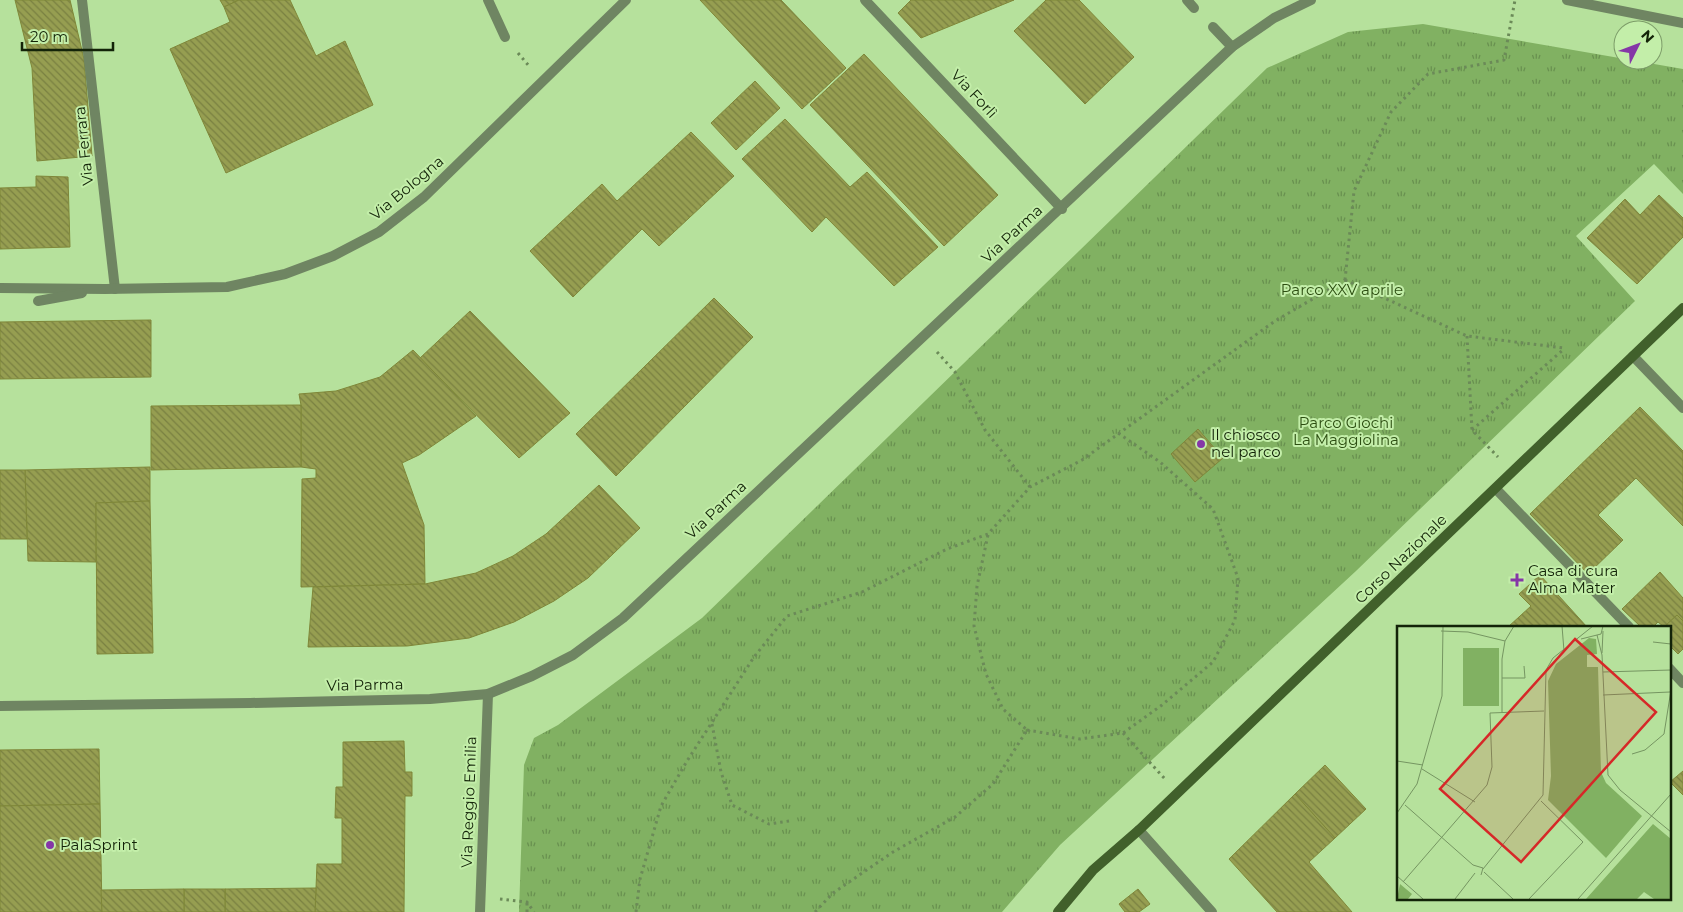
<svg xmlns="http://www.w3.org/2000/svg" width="1683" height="912" viewBox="0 0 1683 912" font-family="Montserrat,sans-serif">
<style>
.park{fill:url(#park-tufts)}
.building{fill:url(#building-back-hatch);stroke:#7f8739}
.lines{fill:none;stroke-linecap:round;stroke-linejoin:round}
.path{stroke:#6b8a58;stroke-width:3;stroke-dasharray:2.5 4;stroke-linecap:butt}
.lane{stroke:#6f8562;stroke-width:10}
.street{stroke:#6f8562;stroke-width:10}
.secondary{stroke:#41602b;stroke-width:10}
.poi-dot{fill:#8537a7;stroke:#c3eea9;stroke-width:2}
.labels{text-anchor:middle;stroke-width:4;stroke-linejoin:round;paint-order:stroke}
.street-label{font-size:15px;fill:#132308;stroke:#c3eea9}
.park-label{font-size:15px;fill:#2d4e12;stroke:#c3eea9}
.poi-label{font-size:15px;fill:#132308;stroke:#c3eea9;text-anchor:start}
.inset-road{fill:none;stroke:#759561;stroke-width:1}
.view{fill:#d62828;fill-opacity:0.15;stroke:#d62828;stroke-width:2.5}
.inset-edge{fill:none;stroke:#132308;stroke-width:2.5}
</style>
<defs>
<pattern id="park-tufts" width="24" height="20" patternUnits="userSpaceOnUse" patternTransform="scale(1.25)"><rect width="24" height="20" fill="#81b162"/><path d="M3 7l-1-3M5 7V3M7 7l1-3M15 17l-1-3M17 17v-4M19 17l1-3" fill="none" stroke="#68904f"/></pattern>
<pattern id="building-back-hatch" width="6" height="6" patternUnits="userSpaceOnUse" patternTransform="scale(1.25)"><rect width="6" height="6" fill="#969e51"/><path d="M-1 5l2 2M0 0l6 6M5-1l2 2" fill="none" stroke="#798041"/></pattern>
</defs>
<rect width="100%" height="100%" fill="#b6e19c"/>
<polygon class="park" points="1423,24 1683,69 1683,194 1654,164 1576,236 1635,301 1356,571 1060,845 1002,912 519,912 524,765 534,738 558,725 702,618 1267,68 1348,32"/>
<g class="building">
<polygon points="15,0 70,0 84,59 92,156 37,161 32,68"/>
<polygon points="220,0 239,0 224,7"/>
<polygon points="239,0 290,0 316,56 345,41 373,105 226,173 170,49 230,22 224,7"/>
<polygon points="700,0 781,0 846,68 802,109"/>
<polygon points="911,0 1014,0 921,38 898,13"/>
<polygon points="1046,0 1079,0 1134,57 1085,104 1014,31"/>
<polygon points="864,54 998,195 944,246 810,105"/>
<polygon points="755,81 780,108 736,150 711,123"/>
<polygon points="785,119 850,187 867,172 938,247 894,286 826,217 812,232 742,159"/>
<polygon points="691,132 734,176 659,246 642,229 573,297 530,251 602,184 617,201"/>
<polygon points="36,176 68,177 70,247 0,249 0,188 36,187"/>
<polygon points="1659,195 1683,218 1683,237 1637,284 1587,238 1625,199 1640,215"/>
<polygon points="714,298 753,337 616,476 576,434"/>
<polygon points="470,311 570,413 519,458 420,358"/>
<polygon points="151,320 151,377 0,379 0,322"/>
<polygon points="413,350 476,416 419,455 402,463 424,525 425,584 301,587 302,479 316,478 316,469 301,467 301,405 299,394 336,391 380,377"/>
<polygon points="301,405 301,467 151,470 151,406"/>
<polygon points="1640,407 1683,451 1683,526 1636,478 1598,515 1623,540 1588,574 1530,514"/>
<polygon points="1198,429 1223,458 1195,482 1171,454"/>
<polygon points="150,467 150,501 96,503 96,562 28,561 25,470"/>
<polygon points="0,470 25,470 27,539 0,539"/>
<polygon points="599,485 640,528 588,578 554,601 514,622 469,638 407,646 308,647 313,587 425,584 476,573 513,556 546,534"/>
<polygon points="150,501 153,653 97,654 96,503"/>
<polygon points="1660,572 1683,598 1683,621 1677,615 1664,627 1658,622 1653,627 1641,627 1622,609"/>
<polygon points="1540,575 1587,627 1508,627 1531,606 1519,594"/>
<polygon points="1677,615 1683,621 1683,649 1678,654 1669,645 1669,627 1664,627"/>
<polygon points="404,741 405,772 412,772 412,796 405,796 404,912 315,912 317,864 342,864 342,818 335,818 336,787 343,787 343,742"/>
<polygon points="99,749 100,804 0,806 0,750"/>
<polygon points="1325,765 1366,809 1335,838 1295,794"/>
<polygon points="1683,771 1683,795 1670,782"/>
<polygon points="1295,794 1335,838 1309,862 1352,912 1277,912 1229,859"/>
<polygon points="100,804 102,912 0,912 0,806"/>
<polygon points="316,888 315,912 225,912 225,889"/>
<rect x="184" y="889" width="41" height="23"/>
<polygon points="184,889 184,912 102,912 101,890"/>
<polygon points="1138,889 1150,904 1139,912 1125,912 1119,904"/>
</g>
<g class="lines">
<g class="path">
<polyline points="518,53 529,66"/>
<polyline points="1345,280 1354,191 1391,112 1428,74 1504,60 1515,0"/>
<polyline points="1345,280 1467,336 1564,348"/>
<polyline points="1467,336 1472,430 1498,457"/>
<polyline points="937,352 955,372 985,430 1030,487"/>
<polyline points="1472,430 1564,349"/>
<polyline points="988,535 977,586 974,626 986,674 1003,709 1027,730"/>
<polyline points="712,724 721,772 732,805 769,824 789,821"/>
<polyline points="1027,730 1080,739 1123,733 1162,705 1213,662 1235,620 1238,578 1213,509 1160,462 1118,433"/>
<polyline points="1123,733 1165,779"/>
<polyline points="500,899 527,902 534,912"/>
<polyline points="527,912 527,903"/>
<polyline points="636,912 640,879 661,806 687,761 754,657 787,616 862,592 947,549 988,534 1030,487 1082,460 1275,321 1345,280"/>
<polyline points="815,912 833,893 893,852 955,817 993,784 1027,730"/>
</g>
<g class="lane">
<polyline points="488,0 505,37"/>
<polyline points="1139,830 1212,912"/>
</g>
<g class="street">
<polyline points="82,0 115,289"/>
<polyline points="865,0 1062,209"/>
<polyline points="1187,0 1194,8"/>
<polyline points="1567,0 1683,23"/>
<polyline points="1213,27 1232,47"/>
<polyline points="0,288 105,289 227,287 285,274 333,256 379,232 424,197 626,0"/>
<polyline points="38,301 82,293"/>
<polyline points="1633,356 1683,408"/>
<polyline points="1496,489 1629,627"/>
<polyline points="1669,668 1683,683"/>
<polyline points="0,706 250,703 430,699 488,694 532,676 573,655 623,618 1232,47 1274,18 1311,0"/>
<polyline points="480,912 488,694"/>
</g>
<polyline class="secondary" points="1058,912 1093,870 1139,830 1683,308"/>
</g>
<g class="poi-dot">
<circle cx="1201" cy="444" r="5"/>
<path d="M1514.5 572.5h5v5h5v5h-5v5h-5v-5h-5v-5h5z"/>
<circle cx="50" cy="845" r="5"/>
</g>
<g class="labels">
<g class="street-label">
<text transform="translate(974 94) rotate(47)" y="5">Via Forlì</text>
<text transform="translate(84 146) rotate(-96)" y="5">Via Ferrara</text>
<text transform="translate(407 188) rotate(-40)" y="5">Via Bologna</text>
<text transform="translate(1012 234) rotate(-43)" y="5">Via Parma</text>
<text transform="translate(716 510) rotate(-43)" y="5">Via Parma</text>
<text transform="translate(1401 559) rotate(-44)" y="5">Corso Nazionale</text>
<text transform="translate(365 685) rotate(-1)" y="5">Via Parma</text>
<text transform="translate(469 802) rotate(-88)" y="5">Via Reggio Emilia</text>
</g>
<g class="park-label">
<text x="1342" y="295">Parco XXV aprile</text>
<text x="1346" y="428">Parco Giochi<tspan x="1346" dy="17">La Maggiolina</tspan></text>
</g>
<g class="poi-label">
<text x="1211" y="440">Il chiosco<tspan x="1211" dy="17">nel parco</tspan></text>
<text x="1528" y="576">Casa di cura<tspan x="1528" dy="17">Alma Mater</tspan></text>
<text x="60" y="850">PalaSprint</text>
</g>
</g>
<g transform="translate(1397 626)">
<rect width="274" height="274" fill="#b6e19c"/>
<path d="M192,12L199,13L200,28L190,29V41H201L204,146L209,157L245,190L209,232L151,174L154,150L151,55L159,38ZM256,198L274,213V273H257L247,266L240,273H189Z" fill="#81b162"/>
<path d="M66,22H102V80H66ZM3,258L15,268L11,273H0Z" fill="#81b162"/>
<path class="inset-road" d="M165,0L167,25M44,5L71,6L108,15M200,9L205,29L211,149L223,164L274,206M184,13L204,8L206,0M256,16L274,18M205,27L206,5M206,46L274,44M105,52H128L127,40M206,69L273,66M105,86V33L108,15L117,0M235,128L248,124L267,108L274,64M0,135L26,139M25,143L78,176M8,179L76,239L86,242L84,249M0,187L20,158L45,70L46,0M86,243L146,169L149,44L156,32L196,0M87,246L116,273M0,250L26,273M6,256L90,159L95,141L93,87L147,85M58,273L78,247M132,273L186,216L144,175M181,273L274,168"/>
<path class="view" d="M178,13L259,86L124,236L43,163Z"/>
<rect width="274" height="274" class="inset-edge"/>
</g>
<g transform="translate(1638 45) rotate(48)"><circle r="24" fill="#c3eea9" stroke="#7d9d69"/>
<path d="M0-4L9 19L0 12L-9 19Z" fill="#8537a7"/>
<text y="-8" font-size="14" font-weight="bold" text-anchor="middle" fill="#132308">N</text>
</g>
<path d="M22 42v8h91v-8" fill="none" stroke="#132308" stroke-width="2.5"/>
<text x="30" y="42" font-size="15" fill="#132308" stroke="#c3eea9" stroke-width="4" paint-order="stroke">20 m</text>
</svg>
